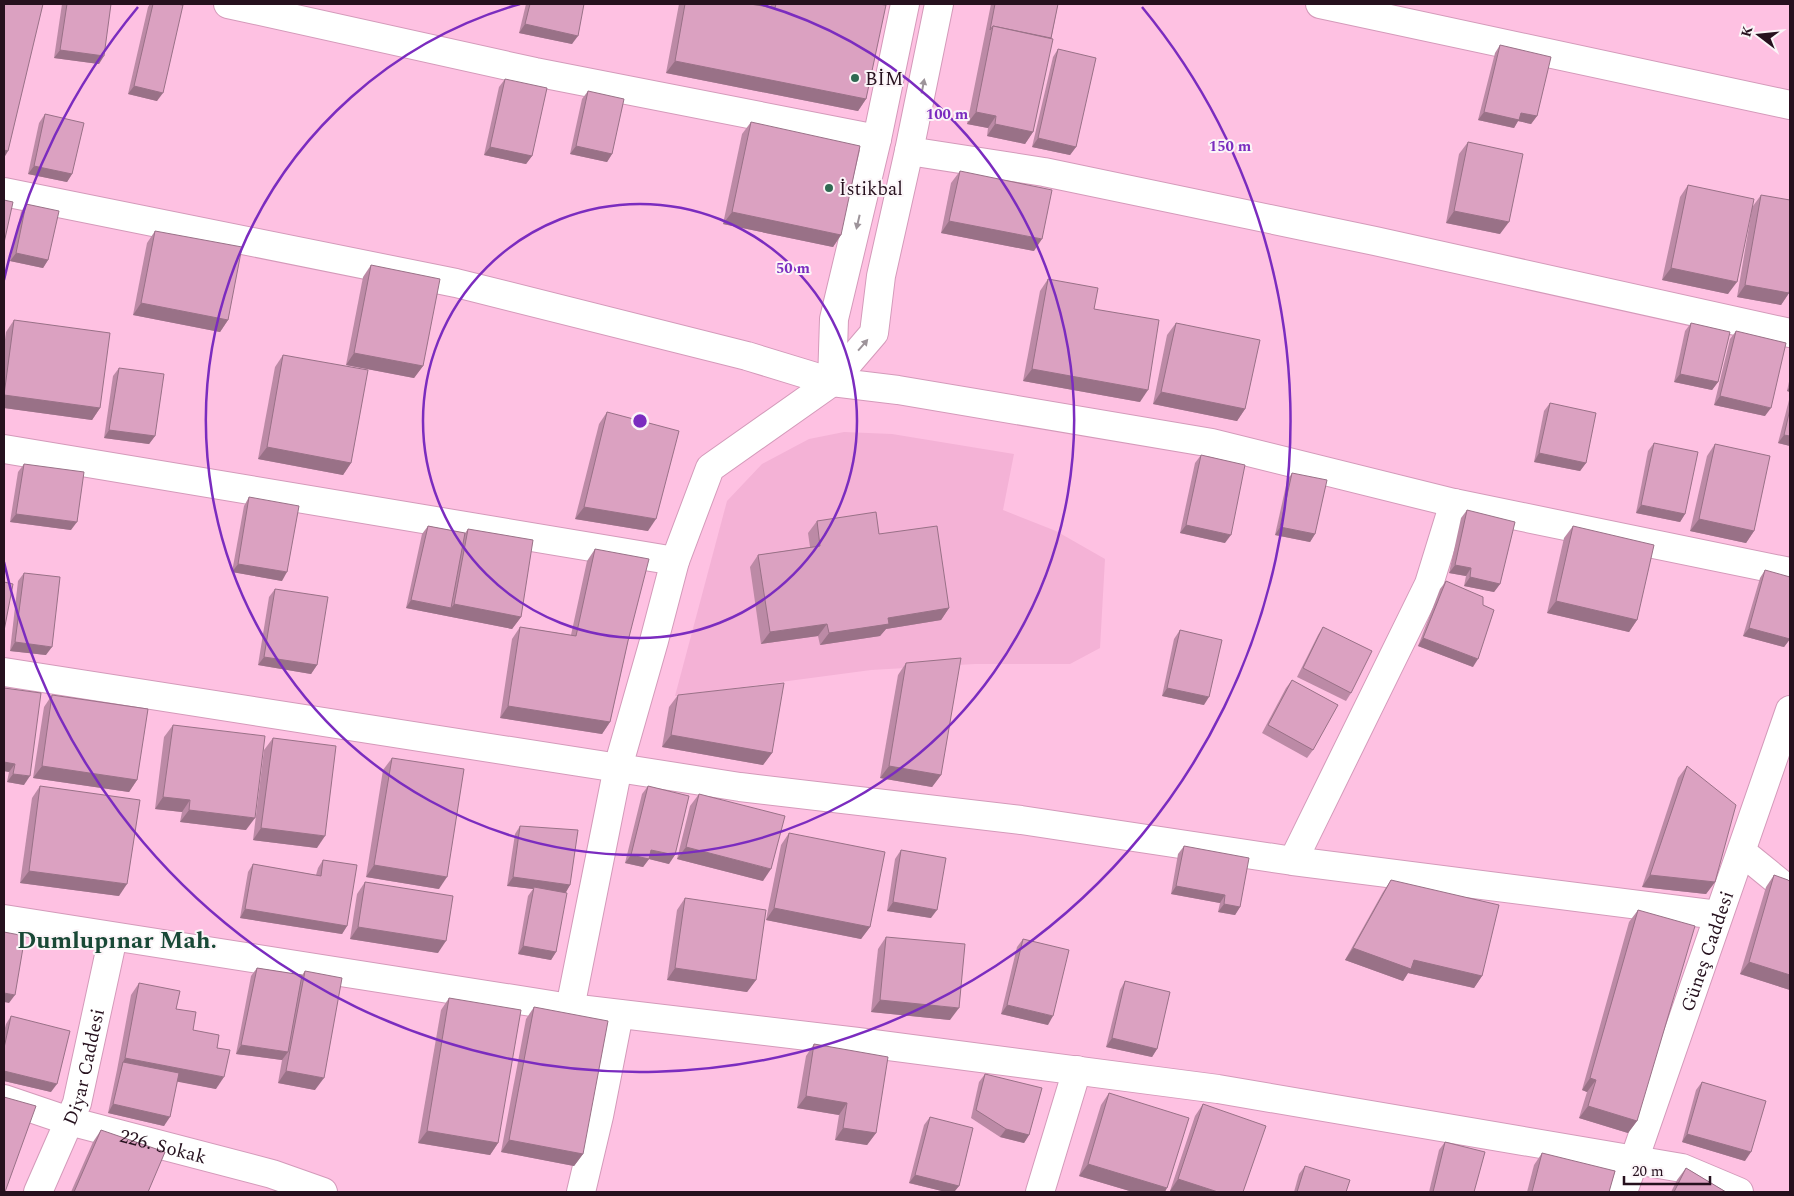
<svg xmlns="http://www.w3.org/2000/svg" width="1794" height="1196" viewBox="0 0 1794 1196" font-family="Spectral,serif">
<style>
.built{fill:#f4b2d6}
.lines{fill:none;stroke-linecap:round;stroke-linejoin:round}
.minor-casing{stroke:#d49aba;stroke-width:30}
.minor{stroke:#fff;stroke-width:28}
.wall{fill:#bc8aa6}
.shaded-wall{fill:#997187}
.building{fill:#dba1c1;stroke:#997187}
.oneway{fill:#9d949a}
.ring{fill:none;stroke:#7b2cbf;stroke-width:2.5}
.poi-dot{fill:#2f6952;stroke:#fbf5f8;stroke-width:2}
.labels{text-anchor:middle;stroke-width:4;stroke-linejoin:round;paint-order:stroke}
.poi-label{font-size:19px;fill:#26111e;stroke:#fbf5f8;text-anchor:start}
.street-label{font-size:19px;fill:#26111e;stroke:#fbf5f8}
.district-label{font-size:24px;font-weight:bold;fill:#194836;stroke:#fbf5f8}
.centre{fill:#7b2cbf;stroke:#fbf5f8;stroke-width:2.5}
.ring-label{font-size:15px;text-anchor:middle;font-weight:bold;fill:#7b2cbf;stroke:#fbf5f8;stroke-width:4;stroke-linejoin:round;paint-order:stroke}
</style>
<rect width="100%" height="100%" fill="#fec1e2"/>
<polygon class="built" points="844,432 892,434 1014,454 1003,510 1056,531 1105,559 1100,648 1070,664 975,664 871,670 675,696 727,501 762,464 809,439"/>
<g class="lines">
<defs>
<g id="minor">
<polyline points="228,4 535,72 877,139"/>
<polyline points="1320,4 1790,105"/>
<polyline points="909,151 1044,172 1375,241 1790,333"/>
<polyline points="4,192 456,283 747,356 832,382 898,390 1212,443 1454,503 1790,572"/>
<polyline points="832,382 834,319 877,139 905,4"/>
<polyline points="4,449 675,561"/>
<polyline points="4,672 740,787 1021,820 1293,861 1718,915"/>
<polyline points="1742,852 1790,891"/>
<polyline points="1293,861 1429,584 1454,503"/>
<polyline points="4,919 570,1008 858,1042 1218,1089 1682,1168 1739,1192"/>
<polyline points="570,1008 618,767 654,641 675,561 710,468 832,382 874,333 881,276 909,151 939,4"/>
<path id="s1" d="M4,1099L69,1121L272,1174L323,1192"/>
<path id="s2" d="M38,1192L77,1103L113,937"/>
<polyline points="581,1192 599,1116 619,1014"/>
<polyline points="1040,1192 1077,1070"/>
<path id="s3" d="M1623,1192L1790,710"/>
</g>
</defs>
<use href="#minor" class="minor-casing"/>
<use href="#minor" class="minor"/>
</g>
<g class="wall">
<polygon points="62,4 111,4 99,64 54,58"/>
<polygon points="150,4 176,4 157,101 128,94 148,7"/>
<polygon points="526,4 584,4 572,44 519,33"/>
<polygon points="679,4 750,4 770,7 771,4 878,4 866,99 858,111 666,73"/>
<polygon points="991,4 1058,4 1033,132 1025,144 987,136 988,128 967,124"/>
<polygon points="1500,45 1537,116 1531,124 1518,121 1514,128 1478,120 1495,53"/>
<polygon points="1058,49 1076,147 1070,155 1032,147 1053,57"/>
<polygon points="505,79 532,156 526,164 484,155 499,87"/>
<polygon points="588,91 612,154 607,162 570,154 582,99"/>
<polygon points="45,114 72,174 67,182 28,174 39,123"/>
<polygon points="751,122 841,235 833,247 723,224 742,134"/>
<polygon points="1468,142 1500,234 1446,223 1459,154"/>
<polygon points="960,171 1034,251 941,233 951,183"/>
<polygon points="1688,185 1753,206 1761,195 1789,293 1781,305 1737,297 1752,209 1728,294 1662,280 1680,197"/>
<polygon points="26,204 48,260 43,268 10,261 21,212"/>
<polygon points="155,231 228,320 220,332 133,315 147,243"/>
<polygon points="371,265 423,366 414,378 346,365 363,277"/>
<polygon points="1048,279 1094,309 1140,402 1023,381 1040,291"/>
<polygon points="14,320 100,408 92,420 4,408 4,347 6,332"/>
<polygon points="1176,323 1245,409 1237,421 1153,404 1167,335"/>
<polygon points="1691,323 1718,382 1712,390 1674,382 1685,331"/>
<polygon points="1736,331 1765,416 1714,405 1730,339"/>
<polygon points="283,355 351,463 343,475 258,459 275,367"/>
<polygon points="119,368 155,436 149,444 104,438 113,376"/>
<polygon points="1790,377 1790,392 1787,391"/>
<polygon points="1790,398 1790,446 1778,443 1789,400"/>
<polygon points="1550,403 1586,463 1580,471 1534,462 1544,411"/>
<polygon points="607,412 648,531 575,519 599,424"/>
<polygon points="1654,443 1685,514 1680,522 1636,513 1648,451"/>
<polygon points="1715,444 1754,531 1746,543 1690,531 1707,456"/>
<polygon points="1201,455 1225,543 1180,533 1195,463"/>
<polygon points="24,464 71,530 10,522 18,472"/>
<polygon points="1292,473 1315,534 1310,542 1275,535 1287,481"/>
<polygon points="249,497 282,581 232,572 244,506"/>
<polygon points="1467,510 1500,584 1494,592 1464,586 1466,576 1449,573 1461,518"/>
<polygon points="817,521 879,534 949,608 941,620 886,629 880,636 820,645 818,636 761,644 750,567 758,555 810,547 808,533"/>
<polygon points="428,526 465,533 468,529 521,617 512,629 406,608 422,534"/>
<polygon points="1573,526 1637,620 1629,632 1547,613 1564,538"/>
<polygon points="595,549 628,641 610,722 602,734 500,718 512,639 520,627 571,635 587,561"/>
<polygon points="1765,570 1790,639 1784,647 1743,636 1760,578"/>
<polygon points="24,573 46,655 10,651 18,581"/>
<polygon points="1446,581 1473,667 1418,646 1440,589"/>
<polygon points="275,589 317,665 311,674 258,665 269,597"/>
<polygon points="1323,627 1351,693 1346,701 1297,677 1318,635"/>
<polygon points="1180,630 1204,705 1162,696 1174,639"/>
<polygon points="906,663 941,775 932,787 880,778 898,675"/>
<polygon points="1292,680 1313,750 1307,758 1262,733 1286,688"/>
<polygon points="4,688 24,785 7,782 9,772 4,771"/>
<polygon points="52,695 137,780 129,792 33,778 44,707"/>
<polygon points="678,695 772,753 763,765 662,747 669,707"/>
<polygon points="173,725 246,830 180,822 182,812 155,809 164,737"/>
<polygon points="273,738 317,848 253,840 264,750"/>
<polygon points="392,758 439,889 366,877 383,770"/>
<polygon points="1687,766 1715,882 1706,894 1642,887 1678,778"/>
<polygon points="40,786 119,896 20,883 32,798"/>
<polygon points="648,786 669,864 649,859 643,867 625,863 642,794"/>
<polygon points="699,794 763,881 677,859 690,806"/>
<polygon points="520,826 570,885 565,893 556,952 551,960 518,954 528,896 533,889 507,886 515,834"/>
<polygon points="789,833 870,927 861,939 766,920 781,845"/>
<polygon points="1184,846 1240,907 1235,915 1218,912 1220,903 1171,894 1178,854"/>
<polygon points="901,850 931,918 887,911 895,859"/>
<polygon points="323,860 347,926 342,934 240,918 248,872 253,864 316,875 318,868"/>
<polygon points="1774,875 1790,882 1790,990 1740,974 1766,887"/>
<polygon points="1391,880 1482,976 1474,988 1408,973 1403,981 1345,960 1383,892"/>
<polygon points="365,882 438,953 350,939 357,894"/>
<polygon points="685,898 756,980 747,992 667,980 677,910"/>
<polygon points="1638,910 1637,1121 1628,1133 1579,1118 1587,1092 1582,1090 1629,922"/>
<polygon points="886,937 950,1020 871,1012 878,949"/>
<polygon points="1023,939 1048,1025 1001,1014 1017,947"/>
<polygon points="257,968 302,975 305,971 315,1090 278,1083 282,1060 236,1054 251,976"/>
<polygon points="1125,981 1157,1049 1152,1057 1106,1047 1120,990"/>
<polygon points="139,983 176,1009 193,1030 217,1048 216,1089 177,1081 164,1126 108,1113 117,1070 131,995"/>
<polygon points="449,998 498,1143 490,1155 418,1143 441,1010"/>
<polygon points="534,1007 583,1154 574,1166 501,1152 526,1019"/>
<polygon points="11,1016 51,1092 4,1081 4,1032 6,1024"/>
<polygon points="814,1044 876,1133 867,1145 835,1140 839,1115 797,1108 806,1056"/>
<polygon points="985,1074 1029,1135 1024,1143 1000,1137 971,1118 979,1082"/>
<polygon points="1702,1082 1745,1161 1682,1142 1696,1090"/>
<polygon points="1109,1093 1165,1192 1133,1192 1079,1176 1101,1105"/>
<polygon points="1203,1104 1243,1192 1172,1192 1170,1191 1195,1116"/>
<polygon points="930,1117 959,1186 954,1192 946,1192 909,1183 924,1125"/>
<polygon points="101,1130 148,1192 71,1192 93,1142"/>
<polygon points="1445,1142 1474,1192 1429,1192 1439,1150"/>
<polygon points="1542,1153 1609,1192 1527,1192 1534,1165"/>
<polygon points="1305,1166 1346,1192 1294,1192 1299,1174"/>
<polygon points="1686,1168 1726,1192 1671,1192 1677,1180"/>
</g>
<g class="shaded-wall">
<polygon points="525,24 578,36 572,44 519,33"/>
<polygon points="60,50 104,56 99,64 54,58"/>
<polygon points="675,61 866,99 858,111 666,73"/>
<polygon points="134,86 163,93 157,101 128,94"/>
<polygon points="976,112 996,116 988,128 967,124"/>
<polygon points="1484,112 1521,113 1537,116 1531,124 1518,121 1514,128 1478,120"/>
<polygon points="995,124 1033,132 1025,144 987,136"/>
<polygon points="1038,138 1076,147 1070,155 1032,147"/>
<polygon points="576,146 612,154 607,162 570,154"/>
<polygon points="490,147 532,156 526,164 484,155"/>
<polygon points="4,150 8,151 4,158"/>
<polygon points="34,166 72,174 67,182 28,174"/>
<polygon points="1454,211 1509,222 1500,234 1446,223"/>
<polygon points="732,212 841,235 833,247 723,224"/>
<polygon points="949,221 1042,239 1034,251 941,233"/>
<polygon points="16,253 48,260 43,268 10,261"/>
<polygon points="1671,268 1737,282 1728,294 1662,280"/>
<polygon points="1745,285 1789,293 1781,305 1737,297"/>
<polygon points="141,303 228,320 220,332 133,315"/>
<polygon points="354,353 423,366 414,378 346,365"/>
<polygon points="1032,369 1148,390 1140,402 1023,381"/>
<polygon points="1680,374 1718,382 1712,390 1674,382"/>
<polygon points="1790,386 1790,392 1787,391"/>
<polygon points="1161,392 1245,409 1237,421 1153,404"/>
<polygon points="4,395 100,408 92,420 4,408"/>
<polygon points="1720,396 1771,408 1765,416 1714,405"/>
<polygon points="109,430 155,436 149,444 104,438"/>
<polygon points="1784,435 1790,436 1790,446 1778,443"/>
<polygon points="267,447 351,463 343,475 258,459"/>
<polygon points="1539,453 1586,463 1580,471 1534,462"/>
<polygon points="1641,505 1685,514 1680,522 1636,513"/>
<polygon points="584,507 656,519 648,531 575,519"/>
<polygon points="16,514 77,522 71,530 10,522"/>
<polygon points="1699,519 1754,531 1746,543 1690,531"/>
<polygon points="1186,525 1231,535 1225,543 1180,533"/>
<polygon points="1280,527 1315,534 1310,542 1275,535"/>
<polygon points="238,564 287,572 282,581 232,572"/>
<polygon points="1455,565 1471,568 1466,576 1449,573"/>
<polygon points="1470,577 1500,584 1494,592 1464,586"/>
<polygon points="411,600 451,608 454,604 521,617 512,629 406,608"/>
<polygon points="1556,601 1637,620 1629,632 1547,613"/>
<polygon points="949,608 941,620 886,629 880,636 820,645 829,633 888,618"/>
<polygon points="827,624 818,636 761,644 770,632"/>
<polygon points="1749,628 1790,639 1784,647 1743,636"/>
<polygon points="1423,638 1478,659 1473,667 1418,646"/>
<polygon points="15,642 52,647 46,655 10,651"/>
<polygon points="264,657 317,665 311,674 258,665"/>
<polygon points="1167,688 1209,697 1204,705 1162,696"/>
<polygon points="508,706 610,722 602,734 500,718"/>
<polygon points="671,735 772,753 763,765 662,747"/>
<polygon points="4,762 15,764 9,772 4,771"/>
<polygon points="42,766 137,780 129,792 33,778"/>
<polygon points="889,766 941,775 932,787 880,778"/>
<polygon points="13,774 30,776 24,785 7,782"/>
<polygon points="163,797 190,800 182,812 155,809"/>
<polygon points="189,810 255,818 246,830 180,822"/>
<polygon points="261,828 325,836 317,848 253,840"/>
<polygon points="686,847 771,869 763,881 677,859"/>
<polygon points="651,850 675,855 669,864 645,858"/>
<polygon points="631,855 649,859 643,867 625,863"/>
<polygon points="374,865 447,877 439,889 366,877"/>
<polygon points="29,871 127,884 119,896 20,883"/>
<polygon points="1650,875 1715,882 1706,894 1642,887"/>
<polygon points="513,877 570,885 565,894 534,887 533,889 507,886"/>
<polygon points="1176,886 1225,895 1220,903 1171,894"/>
<polygon points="893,902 937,910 931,918 887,911"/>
<polygon points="1224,904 1240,907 1235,915 1218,912"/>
<polygon points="774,908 870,927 861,939 766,920"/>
<polygon points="245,909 347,926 342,934 240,918"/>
<polygon points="358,927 446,941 438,953 350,939"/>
<polygon points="523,946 556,952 551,960 518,954"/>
<polygon points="1353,948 1414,960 1482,976 1474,988 1408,973 1403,981 1345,960"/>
<polygon points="1749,962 1790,975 1790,990 1740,974"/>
<polygon points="675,968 756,980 747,992 667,980"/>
<polygon points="4,993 15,995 9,1003 4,1002"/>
<polygon points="880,1000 959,1008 950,1020 871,1012"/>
<polygon points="1007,1005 1053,1016 1048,1025 1001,1014"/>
<polygon points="1112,1038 1157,1049 1152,1057 1106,1047"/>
<polygon points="241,1045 288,1052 282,1060 236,1054"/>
<polygon points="125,1058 224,1077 216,1089 121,1071 123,1062"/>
<polygon points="4,1071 57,1084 51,1092 4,1081"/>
<polygon points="286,1071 324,1078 315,1090 278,1083"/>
<polygon points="1590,1078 1596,1080 1587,1092 1582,1090"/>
<polygon points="806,1096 847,1103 839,1115 797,1108"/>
<polygon points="113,1104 170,1117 164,1126 108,1113"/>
<polygon points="1588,1106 1637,1121 1628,1133 1579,1118"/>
<polygon points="843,1128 876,1133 867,1145 835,1140"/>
<polygon points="1006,1129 1029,1135 1024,1143 1000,1137"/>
<polygon points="427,1131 498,1143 490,1155 418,1143"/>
<polygon points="1687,1134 1751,1152 1745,1161 1682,1142"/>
<polygon points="509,1140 583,1154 574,1166 501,1152"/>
<polygon points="1088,1164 1167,1188 1165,1192 1133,1192 1079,1176"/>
<polygon points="915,1175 959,1186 954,1192 946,1192 909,1183"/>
<polygon points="1178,1179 1218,1192 1172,1192 1170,1191"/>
</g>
<g class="building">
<polygon points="4,4 43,4 8,151 4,150"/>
<polygon points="67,4 111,4 104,56 60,50"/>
<polygon points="153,4 176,4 183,5 163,93 134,86"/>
<polygon points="530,4 584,4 578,36 525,24"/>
<polygon points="685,4 750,4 775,8 776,4 878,4 886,5 866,99 675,61"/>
<polygon points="995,4 1058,4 1051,38 993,26 990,30"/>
<polygon points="993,26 1053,39 1033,132 995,124 996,116 976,112"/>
<polygon points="1500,45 1551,57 1537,116 1521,113 1519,120 1484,112"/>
<polygon points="1058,49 1096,58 1076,147 1038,138"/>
<polygon points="505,79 547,88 532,156 490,147"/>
<polygon points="588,91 624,99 612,154 576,146"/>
<polygon points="45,114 84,123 72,174 34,166"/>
<polygon points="751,122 860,146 841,235 732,212"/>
<polygon points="1468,142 1523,154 1509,222 1454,211"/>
<polygon points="960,171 1052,190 1042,239 949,221"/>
<polygon points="1688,185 1754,199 1737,282 1671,268"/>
<polygon points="1761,195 1790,200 1790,288 1789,293 1745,285"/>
<polygon points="4,200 13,202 4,243"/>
<polygon points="26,204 59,211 48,260 16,253"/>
<polygon points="155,231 242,247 228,320 141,303"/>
<polygon points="371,265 440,279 423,366 354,353"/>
<polygon points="1048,279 1098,288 1094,309 1159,320 1148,390 1032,369"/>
<polygon points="14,320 110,333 100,408 4,395"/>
<polygon points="1176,323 1260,340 1245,409 1161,392"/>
<polygon points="1691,323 1730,332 1718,382 1680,374"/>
<polygon points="1736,331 1786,343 1771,408 1720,396"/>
<polygon points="283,355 368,370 351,463 267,447"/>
<polygon points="119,368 164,374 155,436 109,430"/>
<polygon points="1550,403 1596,413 1586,463 1539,453"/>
<polygon points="1790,409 1790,436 1784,435"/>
<polygon points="607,412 679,431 656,519 584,507"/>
<polygon points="1654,443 1698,452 1685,514 1641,505"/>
<polygon points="1715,444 1770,456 1754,531 1699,519"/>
<polygon points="1201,455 1245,465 1231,535 1186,525"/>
<polygon points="24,464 84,472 77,522 16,514"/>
<polygon points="1292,473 1327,480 1315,534 1280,527"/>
<polygon points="249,497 299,506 287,572 238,564"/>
<polygon points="1467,510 1515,522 1500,584 1470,577 1471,568 1455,565"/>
<polygon points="876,512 879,534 937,526 949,608 888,618 889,624 829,633 827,624 770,632 758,555 820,546 817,521"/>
<polygon points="428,526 465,533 451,608 411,600"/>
<polygon points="1573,526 1654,545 1637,620 1556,601"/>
<polygon points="468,529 533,540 521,617 454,604"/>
<polygon points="595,549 649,559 628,641 610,722 508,706 520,627 576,636"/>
<polygon points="1765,570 1790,577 1790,639 1749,628"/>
<polygon points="24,573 60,577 52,647 15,642"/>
<polygon points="1446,581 1483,597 1483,605 1494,610 1478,659 1423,638"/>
<polygon points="4,582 13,584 4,631"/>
<polygon points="275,589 328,597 317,665 264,657"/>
<polygon points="1323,627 1372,651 1351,693 1303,668"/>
<polygon points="1180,630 1222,640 1209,697 1167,688"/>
<polygon points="961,658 941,775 889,766 906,663"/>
<polygon points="1292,680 1338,705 1313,750 1268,725"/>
<polygon points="784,683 772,753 671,735 678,695"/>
<polygon points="4,688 41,693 30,776 13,774 15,764 4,762"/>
<polygon points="52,695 148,709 137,780 42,766"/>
<polygon points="173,725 265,736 255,818 189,810 190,800 163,797"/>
<polygon points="273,738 336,746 325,836 261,828"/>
<polygon points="392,758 464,769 447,877 374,865"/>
<polygon points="1687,766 1736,805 1715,882 1650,875"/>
<polygon points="40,786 140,800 127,884 29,871"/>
<polygon points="648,786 689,796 675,855 651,850 649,859 631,855"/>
<polygon points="699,794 785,816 771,869 686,847"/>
<polygon points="520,826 578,830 570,885 513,877"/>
<polygon points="789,833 885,852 870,927 774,908"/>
<polygon points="1184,846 1249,858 1240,907 1224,904 1225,895 1176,886"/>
<polygon points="901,850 946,858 937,910 893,902"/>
<polygon points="323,860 357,865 347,926 245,909 253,864 321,876"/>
<polygon points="1774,875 1788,880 1790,882 1790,975 1749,962"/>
<polygon points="1391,880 1499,905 1482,976 1414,960 1411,969 1353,948"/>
<polygon points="365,882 453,896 446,941 358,927"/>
<polygon points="534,887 567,893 556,952 523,946"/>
<polygon points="685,898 766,910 756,980 675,968"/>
<polygon points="1638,910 1695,926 1637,1121 1588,1106 1596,1080 1590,1078"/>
<polygon points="4,932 25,936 15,995 4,993"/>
<polygon points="886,937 965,944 959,1008 880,1000"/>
<polygon points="1023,939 1069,950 1053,1016 1007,1005"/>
<polygon points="257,968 302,975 288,1052 241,1045"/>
<polygon points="305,971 342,978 324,1078 286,1071"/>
<polygon points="1125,981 1170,992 1157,1049 1112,1038"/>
<polygon points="139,983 180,991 176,1009 196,1012 193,1030 219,1035 217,1048 230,1050 224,1077 125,1058"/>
<polygon points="449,998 521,1010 498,1143 427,1131"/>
<polygon points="534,1007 608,1021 583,1154 509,1140"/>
<polygon points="11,1016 70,1031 57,1084 4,1071 4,1048"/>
<polygon points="814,1044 888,1057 876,1133 843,1128 847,1103 806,1096"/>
<polygon points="123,1062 179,1073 170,1117 113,1104"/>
<polygon points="985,1074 1042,1088 1029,1135 1006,1129 976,1110"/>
<polygon points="1702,1082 1766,1101 1751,1152 1687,1134"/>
<polygon points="1109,1093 1189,1118 1167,1188 1088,1164"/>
<polygon points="4,1097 36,1106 5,1192 4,1192"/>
<polygon points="1203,1104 1266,1126 1243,1192 1218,1192 1178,1179"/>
<polygon points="930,1117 973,1128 959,1186 915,1175"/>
<polygon points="101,1130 165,1152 148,1192 74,1192"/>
<polygon points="1445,1142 1485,1152 1474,1192 1433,1192"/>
<polygon points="1542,1153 1615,1171 1609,1192 1532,1192"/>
<polygon points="1305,1166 1350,1180 1346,1192 1297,1192"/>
<polygon points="1686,1168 1726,1192 1674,1192"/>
</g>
<defs><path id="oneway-solid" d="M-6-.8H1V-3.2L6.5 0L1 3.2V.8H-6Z" transform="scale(1.25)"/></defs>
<g class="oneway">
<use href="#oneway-solid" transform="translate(923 86) rotate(-79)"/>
<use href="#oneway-solid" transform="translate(858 222) rotate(103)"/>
<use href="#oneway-solid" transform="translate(863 345) rotate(-49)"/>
</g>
<g class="ring">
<circle cx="640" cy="421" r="217"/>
<path d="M760 4A434 434 0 1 1 520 4"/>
<path d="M4 280A651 651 0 0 1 138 7M1142 7A651 651 0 1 1 4 562"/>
</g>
<g class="poi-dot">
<circle cx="855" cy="78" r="5"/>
<circle cx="829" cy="188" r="5"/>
</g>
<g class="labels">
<g class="poi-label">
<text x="865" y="85">BİM</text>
<text x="839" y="195">İstikbal</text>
</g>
<g class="street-label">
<text dy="7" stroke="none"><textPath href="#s3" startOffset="255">Güneş Caddesi</textPath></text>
<text dy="7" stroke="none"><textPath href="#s2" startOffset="134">Diyar Caddesi</textPath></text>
<text dy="7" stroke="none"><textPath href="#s1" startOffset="166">226. Sokak</textPath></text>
</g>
<g class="district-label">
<text x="117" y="948">Dumlupınar Mah.</text>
</g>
</g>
<circle cx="640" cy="421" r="8" class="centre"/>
<g class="ring-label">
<text x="947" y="119">100 m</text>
<text x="1230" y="151">150 m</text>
<text x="793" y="273">50 m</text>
</g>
<rect width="1794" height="1196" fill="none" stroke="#26111e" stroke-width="10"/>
<g transform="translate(1759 35) rotate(286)" stroke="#fbf5f8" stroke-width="4" paint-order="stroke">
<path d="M0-4L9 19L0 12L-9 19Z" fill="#26111e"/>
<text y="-8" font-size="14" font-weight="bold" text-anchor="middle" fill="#26111e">K</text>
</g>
<path d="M1624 1176v8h86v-8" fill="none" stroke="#26111e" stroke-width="2.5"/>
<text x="1632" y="1176" font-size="15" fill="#26111e" stroke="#fbf5f8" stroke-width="4" paint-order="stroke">20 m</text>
</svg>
